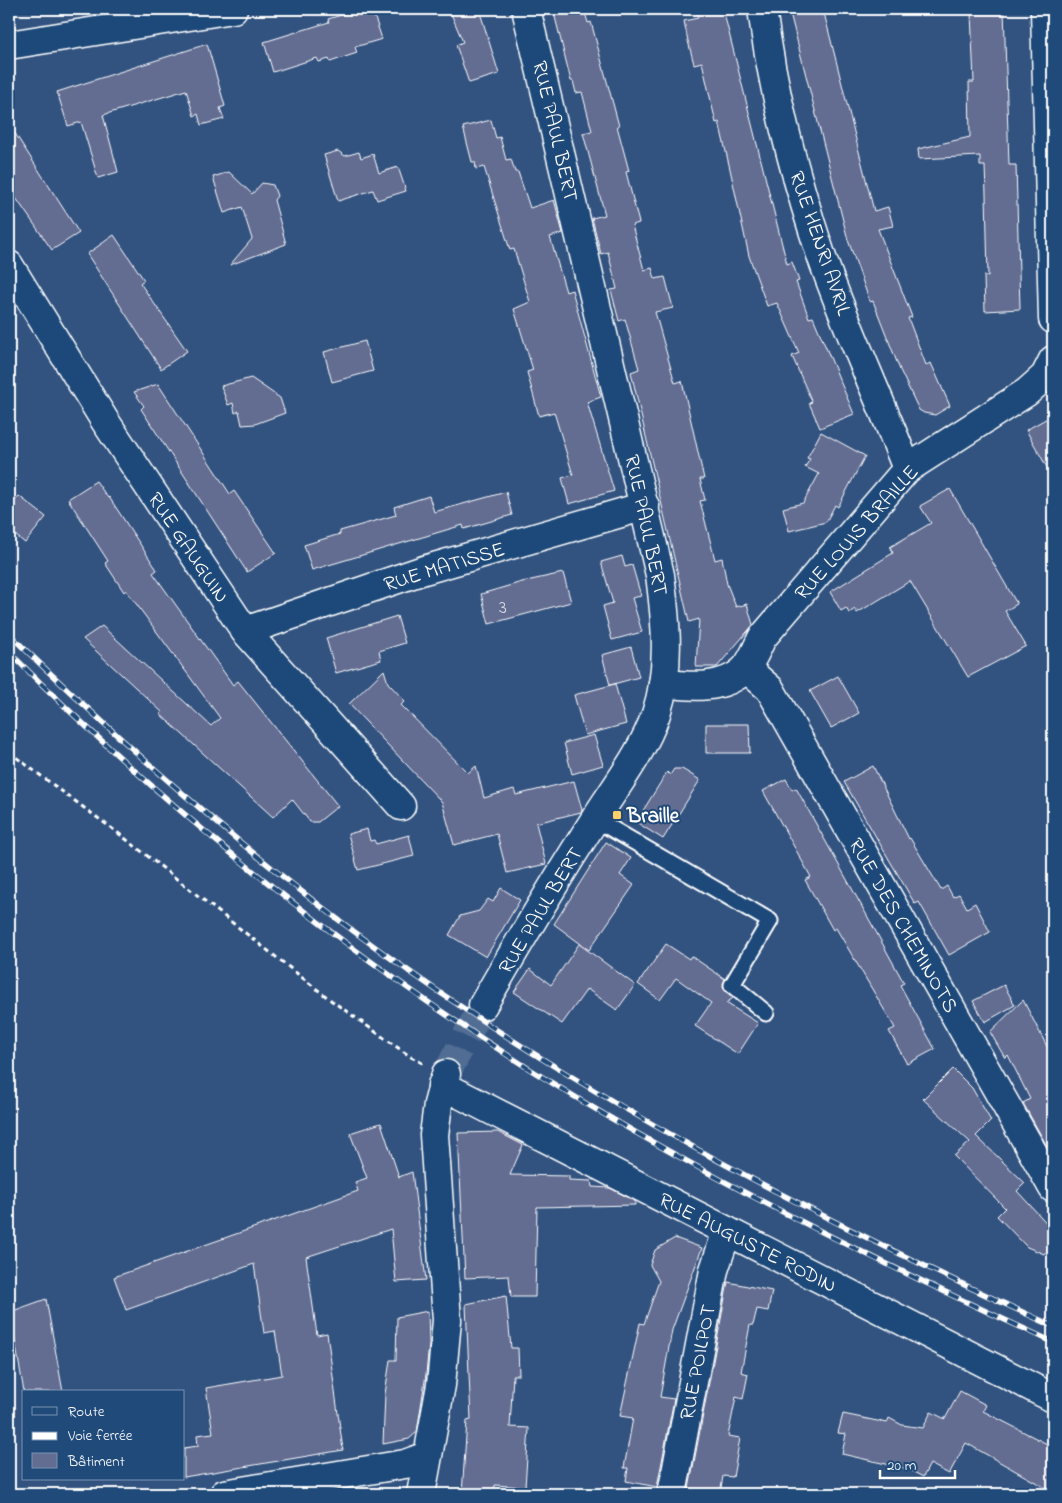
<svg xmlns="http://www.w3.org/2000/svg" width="1062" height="1503" viewBox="0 0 1062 1503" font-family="'Indie Flower',sans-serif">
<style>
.building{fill:#636c91;stroke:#fff}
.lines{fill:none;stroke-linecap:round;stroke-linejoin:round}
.secondary-tunnel{stroke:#516d93;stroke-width:28;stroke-dasharray:28 14;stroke-linecap:butt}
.lane-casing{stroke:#fff;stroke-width:19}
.street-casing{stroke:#fff;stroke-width:31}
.secondary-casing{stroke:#fff;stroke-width:31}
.path{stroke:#fff;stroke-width:3;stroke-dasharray:5 4;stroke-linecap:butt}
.lane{stroke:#1f4a7a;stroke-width:15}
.street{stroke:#1f4a7a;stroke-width:28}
.secondary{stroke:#1f4a7a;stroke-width:28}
.rail-casing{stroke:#fff;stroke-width:5.5}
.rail{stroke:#1f4a7a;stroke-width:4;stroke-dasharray:11;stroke-linecap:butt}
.poi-dot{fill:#ffd166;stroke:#1f4a7a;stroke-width:2}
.labels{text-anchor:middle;stroke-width:4;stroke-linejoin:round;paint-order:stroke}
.number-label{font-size:19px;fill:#d8dae4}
.street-label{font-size:21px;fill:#fff;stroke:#1f4a7a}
.poi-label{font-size:21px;font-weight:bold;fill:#fff;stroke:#1f4a7a;text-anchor:start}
</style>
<rect width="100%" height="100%" fill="#325380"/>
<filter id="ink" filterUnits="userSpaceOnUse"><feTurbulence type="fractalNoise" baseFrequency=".02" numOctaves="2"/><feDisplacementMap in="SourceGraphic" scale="10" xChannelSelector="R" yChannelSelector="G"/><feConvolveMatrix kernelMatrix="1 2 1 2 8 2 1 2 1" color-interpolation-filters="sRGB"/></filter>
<g filter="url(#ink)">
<g class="building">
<polygon points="361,9 372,9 382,39 355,47 357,53 330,62 329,59 319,62 317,58 273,72 264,42 329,22 328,19"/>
<polygon points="449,9 479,9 499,74 469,83 456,45 463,42"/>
<polygon points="553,9 584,9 588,23 591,22 619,126 617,126 629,171 626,172 639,223 632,225 644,270 652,268 655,279 665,277 673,308 655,312 675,383 682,381 704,479 700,479 705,500 700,501 715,560 722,558 727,584 736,607 747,604 753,625 717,667 696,667 699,619 689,622 631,372 639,369 625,319 619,321 611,290 617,289 608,252 601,254 592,218 605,215 583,133 592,131 582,92 576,93 573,81 571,81"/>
<polygon points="696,9 723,9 787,264 792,262 799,281 796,282 809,318 813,317 854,414 820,428 809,403 812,402 792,356 799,353 777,303 767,306 749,256 730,169 719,122 716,123 702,62 694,64 688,41 684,21 698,18"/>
<polygon points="789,9 823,9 874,211 888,207 893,226 878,229 912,317 908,318 926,365 931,363 950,406 935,415 924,413 919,410 900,370 873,301 870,302 848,240"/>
<polygon points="973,9 1004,9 1009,165 1016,165 1020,309 985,311 984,276 988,276 986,194 985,166 980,166 980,156 919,159 918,149 970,137 969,82 974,82 971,13 973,13"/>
<polygon points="207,44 225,106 220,108 224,119 201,125 198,114 194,116 186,90 103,115 118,172 98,178 81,122 68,126 57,92"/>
<polygon points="491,120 496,138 500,137 506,160 511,159 515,172 518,172 530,208 554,200 563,233 550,237 566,292 572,290 601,397 587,402 614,491 569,504 562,478 573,475 554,412 539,416 527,372 533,370 514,309 530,302 514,249 510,250 484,167 476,169 475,162 472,162 463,127"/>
<polygon points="9,124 79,233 52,250 9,188"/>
<polygon points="338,151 345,156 359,152 361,158 373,154 379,173 398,167 406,191 377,200 373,190 338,201 324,155"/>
<polygon points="229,172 252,194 262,183 273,185 277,196 274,200 286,244 230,265 252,239 242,207 224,213 213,177"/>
<polygon points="114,235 144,280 140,283 187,351 161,369 87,254"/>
<polygon points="365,341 373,371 332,382 324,352"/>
<polygon points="251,378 280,398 285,413 255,424 242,425 239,411 235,413 233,403 228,405 221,386"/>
<polygon points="158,384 230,494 234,491 276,553 247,572 141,409 144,406 134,392"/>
<polygon points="1053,415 1053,478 1026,430"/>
<polygon points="821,432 865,456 838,507 835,505 826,522 789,531 783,508 803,503 819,474 805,467 810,459 807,458"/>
<polygon points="96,481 108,498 109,497 157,570 153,573 233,685 238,681 338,806 318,822 310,822 292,799 273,817 160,714 162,712 83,639 102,626 211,726 220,718 126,590 124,592 105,563 108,561 68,499"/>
<polygon points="950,489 1017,604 1005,611 1026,646 968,677 910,581 857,613 855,609 849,613 846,608 841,611 830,592 893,553 890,547 931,523 920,506"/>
<polygon points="506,492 512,515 464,529 463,525 312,570 304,545 340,534 340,531 396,515 394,507 429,496 434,512"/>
<polygon points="19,496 46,517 25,543 9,530 9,508"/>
<polygon points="622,556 625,567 632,565 641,596 632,598 642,632 612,640 603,606 613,603 601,562"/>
<polygon points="563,573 571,602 489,624 481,594 522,582"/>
<polygon points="397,616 405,643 379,651 381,660 336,673 326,638"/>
<polygon points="631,647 639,677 610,685 602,655"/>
<polygon points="384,670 388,683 405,701 401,705 468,773 476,766 484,798 514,789 516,795 574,781 582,810 581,812 536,823 546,864 507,873 497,834 454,845 442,802 349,704"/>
<polygon points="838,676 859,713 831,728 810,691"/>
<polygon points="615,684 626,724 585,735 574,695"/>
<polygon points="706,724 749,724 750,753 706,753"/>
<polygon points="594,735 603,765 572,774 564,743"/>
<polygon points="873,766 909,839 910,838 941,890 947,886 953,897 959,894 967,908 975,903 990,932 949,955 919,902 915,904 844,782"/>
<polygon points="674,769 682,769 700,780 663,839 636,822 667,772 670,775"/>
<polygon points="786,779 792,790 796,788 875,930 904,983 900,985 935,1049 907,1064 889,1031 895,1028 836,928 833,930 805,880 811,877 763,791"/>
<polygon points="367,829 370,841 374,840 376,844 409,835 414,856 358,870 348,834"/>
<polygon points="606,842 631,858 620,875 634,885 589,950 554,924"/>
<polygon points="501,888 520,900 486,957 449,935 460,916 479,911 488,899 493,902"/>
<polygon points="579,944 635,985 617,1010 587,989 562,1024 514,992 530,969 551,985"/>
<polygon points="666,944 689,959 691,956 725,979 723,988 733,998 726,1003 758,1023 738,1054 695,1026 711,1003 676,978 660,1000 638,984"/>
<polygon points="1004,985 1015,1005 985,1022 973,1001"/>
<polygon points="1023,1000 1053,1058 1053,1157 1023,1103 1030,1099 1008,1055 1005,1058 990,1032"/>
<polygon points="953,1069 972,1088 991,1121 976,1136 1025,1183 1017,1191 1053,1230 1053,1245 1044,1254 1027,1247 997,1216 1005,1208 954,1156 970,1142 923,1099"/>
<polygon points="381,1123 399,1177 412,1172 426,1280 396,1282 391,1229 306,1257 317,1335 327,1333 343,1450 184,1477 184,1448 198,1446 197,1435 213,1433 206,1388 282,1375 275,1331 264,1333 254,1264 126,1310 114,1277 358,1191 355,1182 367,1178 350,1133"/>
<polygon points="498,1132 523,1145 510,1175 569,1176 569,1180 591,1181 592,1187 610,1188 635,1201 635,1205 537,1207 535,1297 511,1297 509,1276 465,1278 458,1133"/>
<polygon points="675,1238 702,1248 672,1330 660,1397 674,1399 657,1487 626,1481 628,1468 624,1468 633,1418 620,1416 640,1323 644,1324 659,1281 650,1265 655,1250"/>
<polygon points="728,1282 772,1291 768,1311 757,1309 753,1325 750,1325 741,1372 748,1374 743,1399 736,1397 728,1436 740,1438 733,1477 723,1476 720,1494 688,1494"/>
<polygon points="506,1296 511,1348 518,1348 519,1375 513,1375 510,1427 529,1428 525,1487 495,1485 494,1494 462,1494 467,1421 471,1420 466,1304"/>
<polygon points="46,1299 63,1392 24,1392 10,1312"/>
<polygon points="428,1311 429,1344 426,1374 417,1432 409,1439 383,1444 385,1394 390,1360 396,1360 397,1317"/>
<polygon points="960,1391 986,1405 983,1411 1053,1447 1053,1492 966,1443 949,1474 930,1464 923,1477 908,1469 842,1454 846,1434 838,1433 843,1414 887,1423 889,1418 902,1425 923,1428 931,1412 945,1419"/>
</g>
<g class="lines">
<polyline class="secondary-tunnel" points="446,1074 483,1005"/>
<defs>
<polyline id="lane" points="595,819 770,921 732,985 766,1013"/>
<g id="street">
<path d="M762,9C773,93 794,174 821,255C846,328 880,398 907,469"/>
<polyline points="1045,9 1053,319"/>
<polyline points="9,45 233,9"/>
<polyline points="9,265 105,421 245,631 401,806"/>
<polyline points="245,631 424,570 645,506"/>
<polyline points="746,668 770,689 1053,1188"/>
<path d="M663,683C690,687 724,690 745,669C752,661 757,648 762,638L907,469L1027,392L1045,376L1053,360"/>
<polyline points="442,1085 1053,1398"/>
<polyline points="224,1494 405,1464 427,1456"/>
<polyline points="672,1494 714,1270 727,1231"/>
</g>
<g id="secondary">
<path d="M483,1005C519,942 556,880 595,819C616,786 643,752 656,714C671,669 666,621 660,575L526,9"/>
<polyline points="421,1494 441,1385 447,1320 434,1135 438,1104 446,1074"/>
</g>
</defs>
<use href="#lane" class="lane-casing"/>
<use href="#street" class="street-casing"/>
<use href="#secondary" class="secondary-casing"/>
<polyline class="path" points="9,752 122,836 332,1001 411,1057 424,1064"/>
<use href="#lane" class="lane"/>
<use href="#street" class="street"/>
<use href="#secondary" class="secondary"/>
<defs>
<g id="rail">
<path d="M9,634C150,770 298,899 463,1008C650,1132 849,1233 1053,1326"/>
<path d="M9,652C131,774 264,886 405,986C606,1129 829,1240 1053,1342"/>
</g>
</defs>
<use href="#rail" class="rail-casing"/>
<use href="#rail" class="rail"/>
</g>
</g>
<rect class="poi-dot" x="612" y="810" width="10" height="10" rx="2.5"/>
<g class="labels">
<g class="number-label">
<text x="503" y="613">3</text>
</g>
<g class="street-label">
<text transform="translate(556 131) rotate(77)" y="7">RUE PAUL BERT</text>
<text transform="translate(821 243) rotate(71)" y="7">RUE HENRI AVRIL</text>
<text transform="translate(647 525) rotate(78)" y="7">RUE PAUL BERT</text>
<text transform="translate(856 532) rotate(-48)" y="7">RUE LOUIS BRAILLE</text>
<text transform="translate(189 547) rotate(56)" y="7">RUE GAUGUIN</text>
<text transform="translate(444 566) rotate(-17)" y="7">RUE MATISSE</text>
<text transform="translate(540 910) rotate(-59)" y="7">RUE PAUL BERT</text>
<text transform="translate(904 925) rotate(60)" y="7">RUE DES CHEMINOTS</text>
<text transform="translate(748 1242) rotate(27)" y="7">RUE AUGUSTE RODIN</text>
<text transform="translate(697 1362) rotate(-79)" y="7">RUE POILPOT</text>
</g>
<g class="poi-label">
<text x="627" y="822">Braille</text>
</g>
</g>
<rect width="1062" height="1503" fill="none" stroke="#1f4a7a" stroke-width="30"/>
<rect x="15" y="15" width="1032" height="1473" fill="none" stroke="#fff" stroke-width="2" filter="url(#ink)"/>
<rect x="22" y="1390" width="162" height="90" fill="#1f4a7a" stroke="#7992af"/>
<rect x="32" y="1407" width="25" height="8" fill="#1f4a7a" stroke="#7992af"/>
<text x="68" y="1416" font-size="15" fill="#ffffff">Route</text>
<rect x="32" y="1432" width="25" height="8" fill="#ffffff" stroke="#7992af"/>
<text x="68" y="1440" font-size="15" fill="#ffffff">Voie ferrée</text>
<rect x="32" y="1453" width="25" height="15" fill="#636c91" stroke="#7992af"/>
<text x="68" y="1466" font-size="15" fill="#ffffff">Bâtiment</text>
<path d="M880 1470v8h75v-8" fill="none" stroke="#ffffff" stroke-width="2.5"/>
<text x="887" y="1470" font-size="15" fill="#ffffff" stroke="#1f4a7a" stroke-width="4" paint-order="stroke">20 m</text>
</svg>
